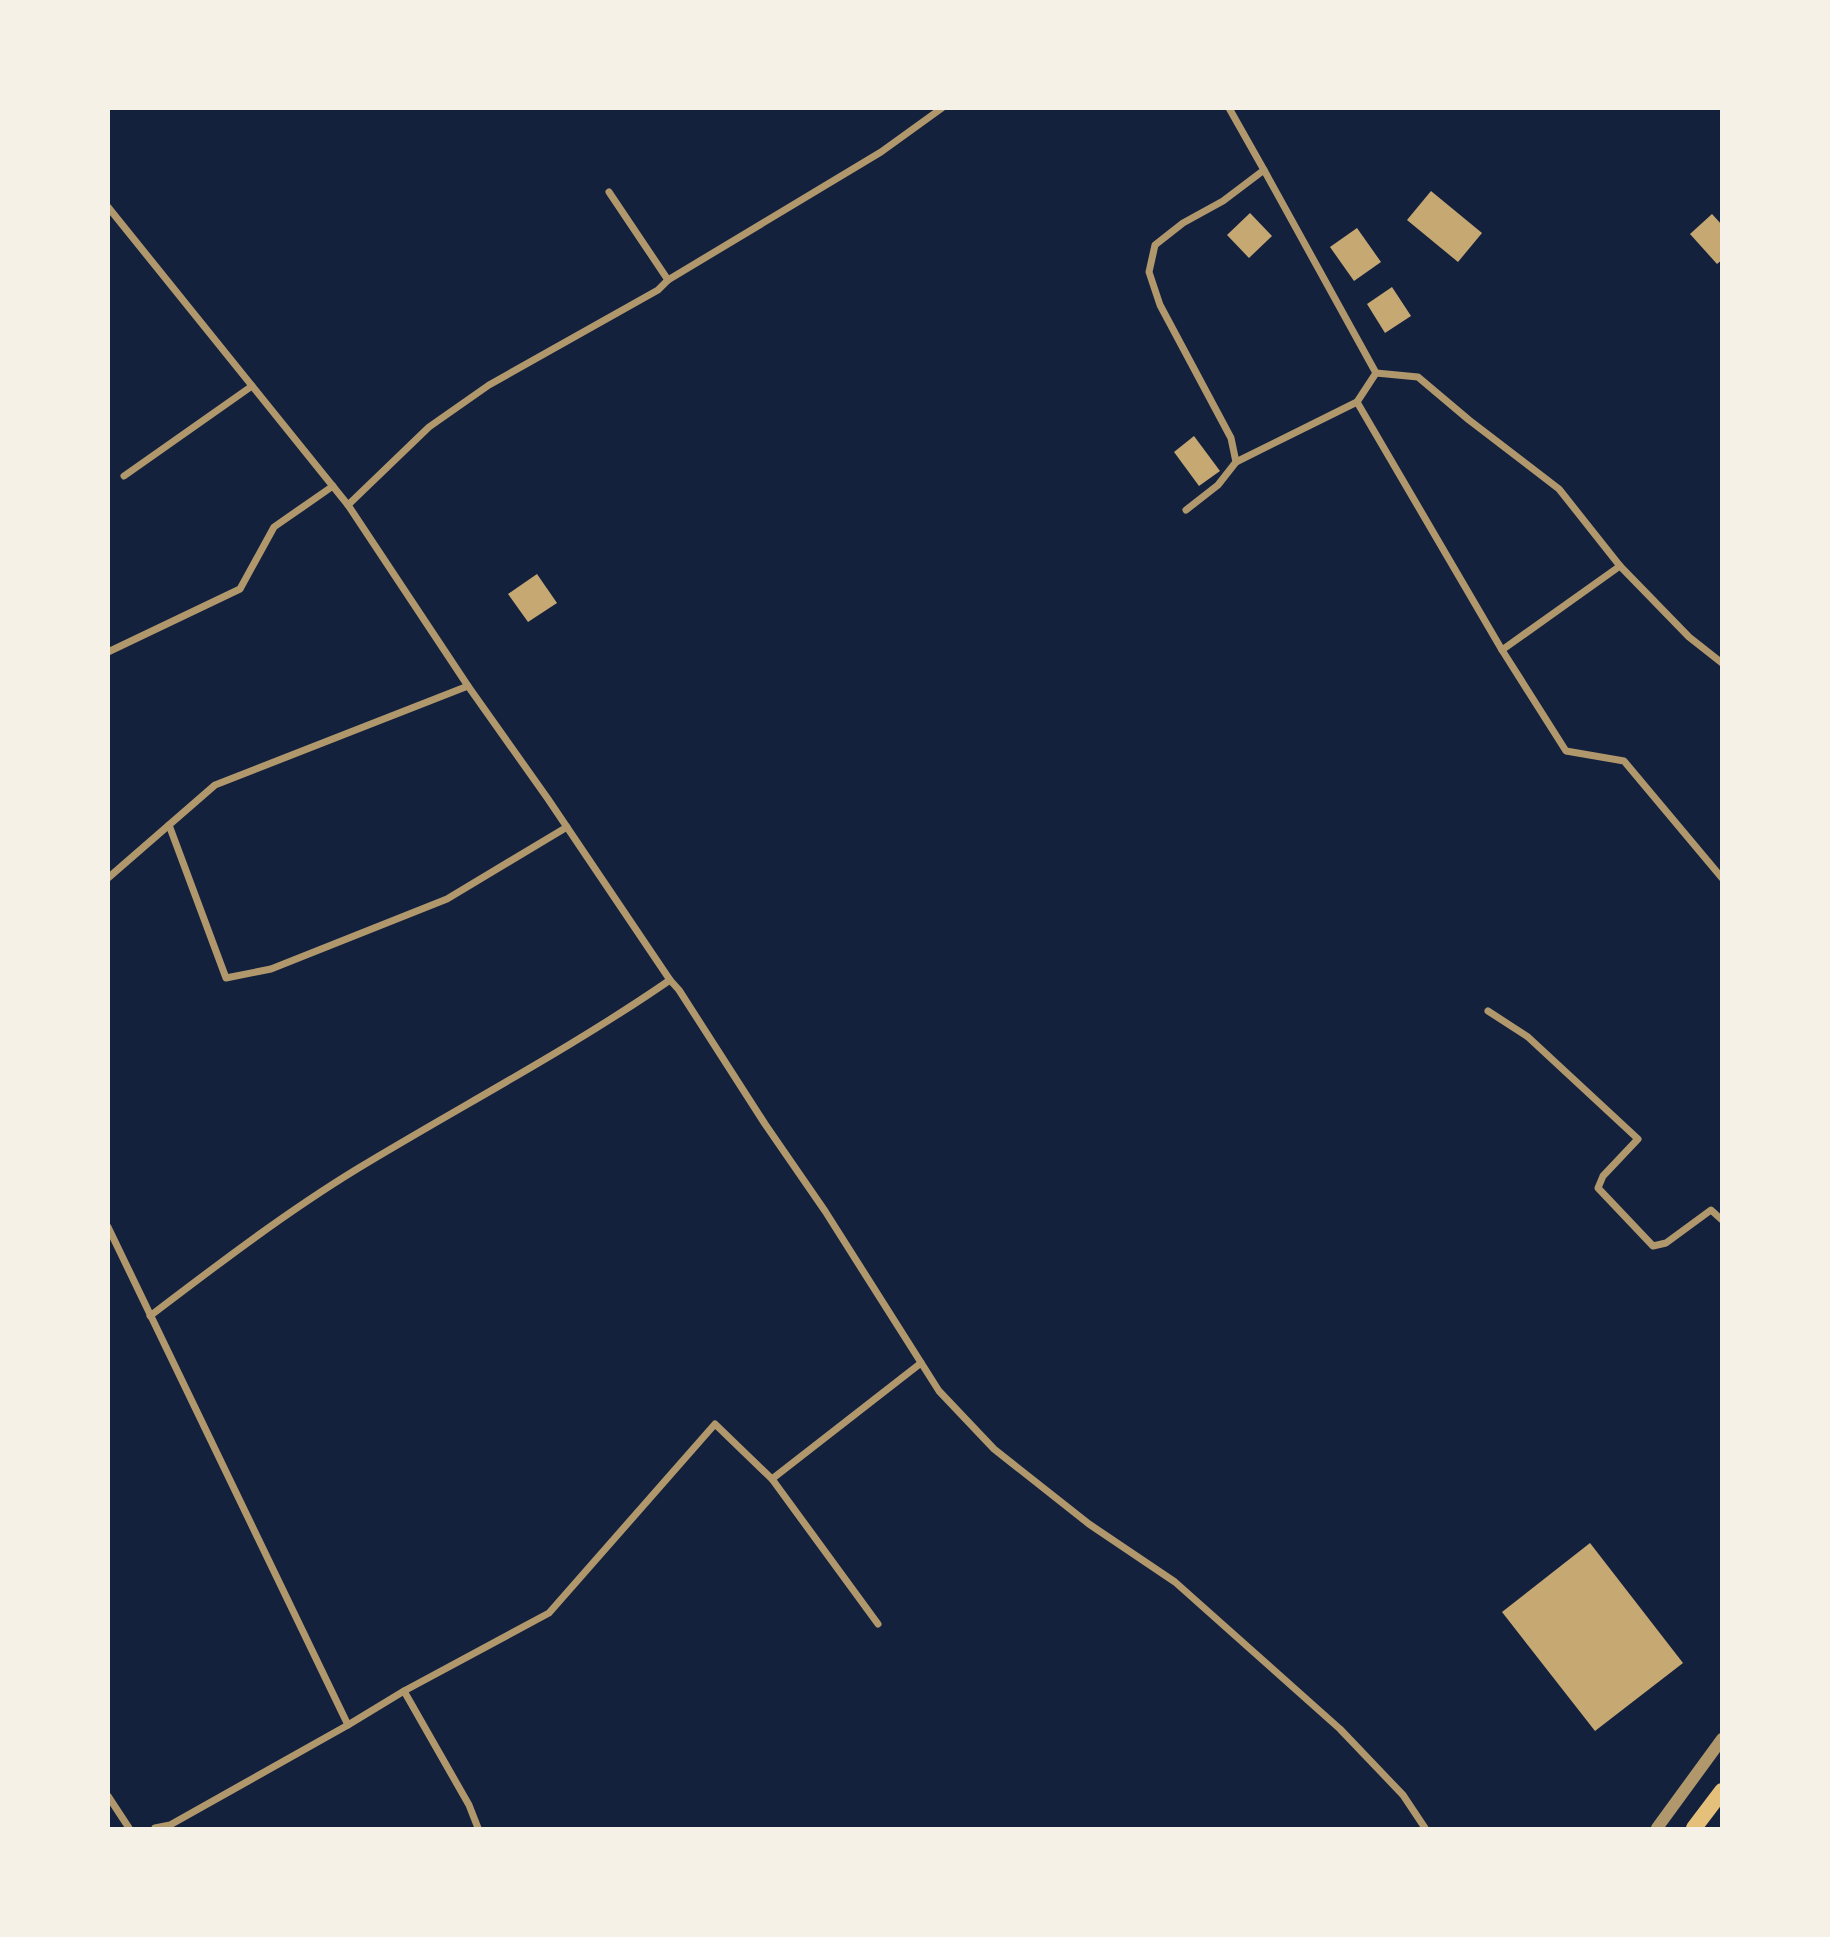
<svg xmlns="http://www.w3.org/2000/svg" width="1830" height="1937" viewBox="0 0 1830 1937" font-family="'Noto Sans',sans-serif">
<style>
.building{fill:#c6a872}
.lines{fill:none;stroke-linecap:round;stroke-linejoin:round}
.minor{stroke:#b1986c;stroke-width:7}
.tertiary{stroke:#b1986c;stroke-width:12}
.trunk{stroke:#e5c07b;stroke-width:16}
</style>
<rect width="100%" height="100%" fill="#14213d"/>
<g class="building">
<polygon points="1431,191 1482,233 1458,262 1407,220"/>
<polygon points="1250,213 1272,236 1249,258 1227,235"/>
<polygon points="1712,214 1722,225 1722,260 1717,264 1690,234"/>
<polygon points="1357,228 1381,262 1354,281 1330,247"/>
<polygon points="1392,287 1411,316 1385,333 1367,304"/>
<polygon points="1194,436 1220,471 1199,486 1174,452"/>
<polygon points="537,574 557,603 528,622 508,594"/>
<polygon points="1590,1543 1683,1663 1595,1731 1502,1612"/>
</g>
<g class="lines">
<g class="minor">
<polyline points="609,192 668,280"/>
<polyline points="108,207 348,505 468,686 548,799 670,980 679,990 765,1124 825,1211 939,1391 994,1449 1089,1524 1175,1582 1340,1729 1403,1795 1425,1828"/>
<polyline points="1376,373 1418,377 1469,420 1559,489 1620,566"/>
<polyline points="1357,402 1502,650 1566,751 1624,761 1722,878"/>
<polyline points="1236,462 1357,402 1376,373 1264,170"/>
<polyline points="124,476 252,386"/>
<polyline points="348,505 429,427 489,385 658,290 668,280 881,152 942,108"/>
<polyline points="1186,510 1218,485 1236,462 1231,438 1160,305 1149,272 1155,245 1183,223 1223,201 1264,170 1229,108"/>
<polyline points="1502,650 1620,566 1689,637 1722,663"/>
<polyline points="108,652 240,589 274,527 333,486"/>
<polyline points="169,825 226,978 271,969 447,899 567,827"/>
<polyline points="108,878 215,785 468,686"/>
<polyline points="1488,1011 1528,1037 1638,1139 1603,1176 1598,1188 1653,1246 1666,1243 1711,1210 1722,1220"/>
<polyline points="108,1227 348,1725"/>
<path d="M150,1316C217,1265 285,1213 357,1169C461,1106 570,1049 670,980"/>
<polyline points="772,1479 878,1624"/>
<polyline points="404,1691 469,1805 478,1828"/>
<polyline points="108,1796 129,1828"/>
<polyline points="155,1828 170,1825 348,1725 404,1691 549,1613 715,1424 772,1479 921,1363"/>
</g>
<polyline class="tertiary" points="1657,1828 1722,1739"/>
<polyline class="trunk" points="1694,1828 1722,1791"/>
</g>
<rect width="1830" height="1937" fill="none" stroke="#f6f1e7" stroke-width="220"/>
</svg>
